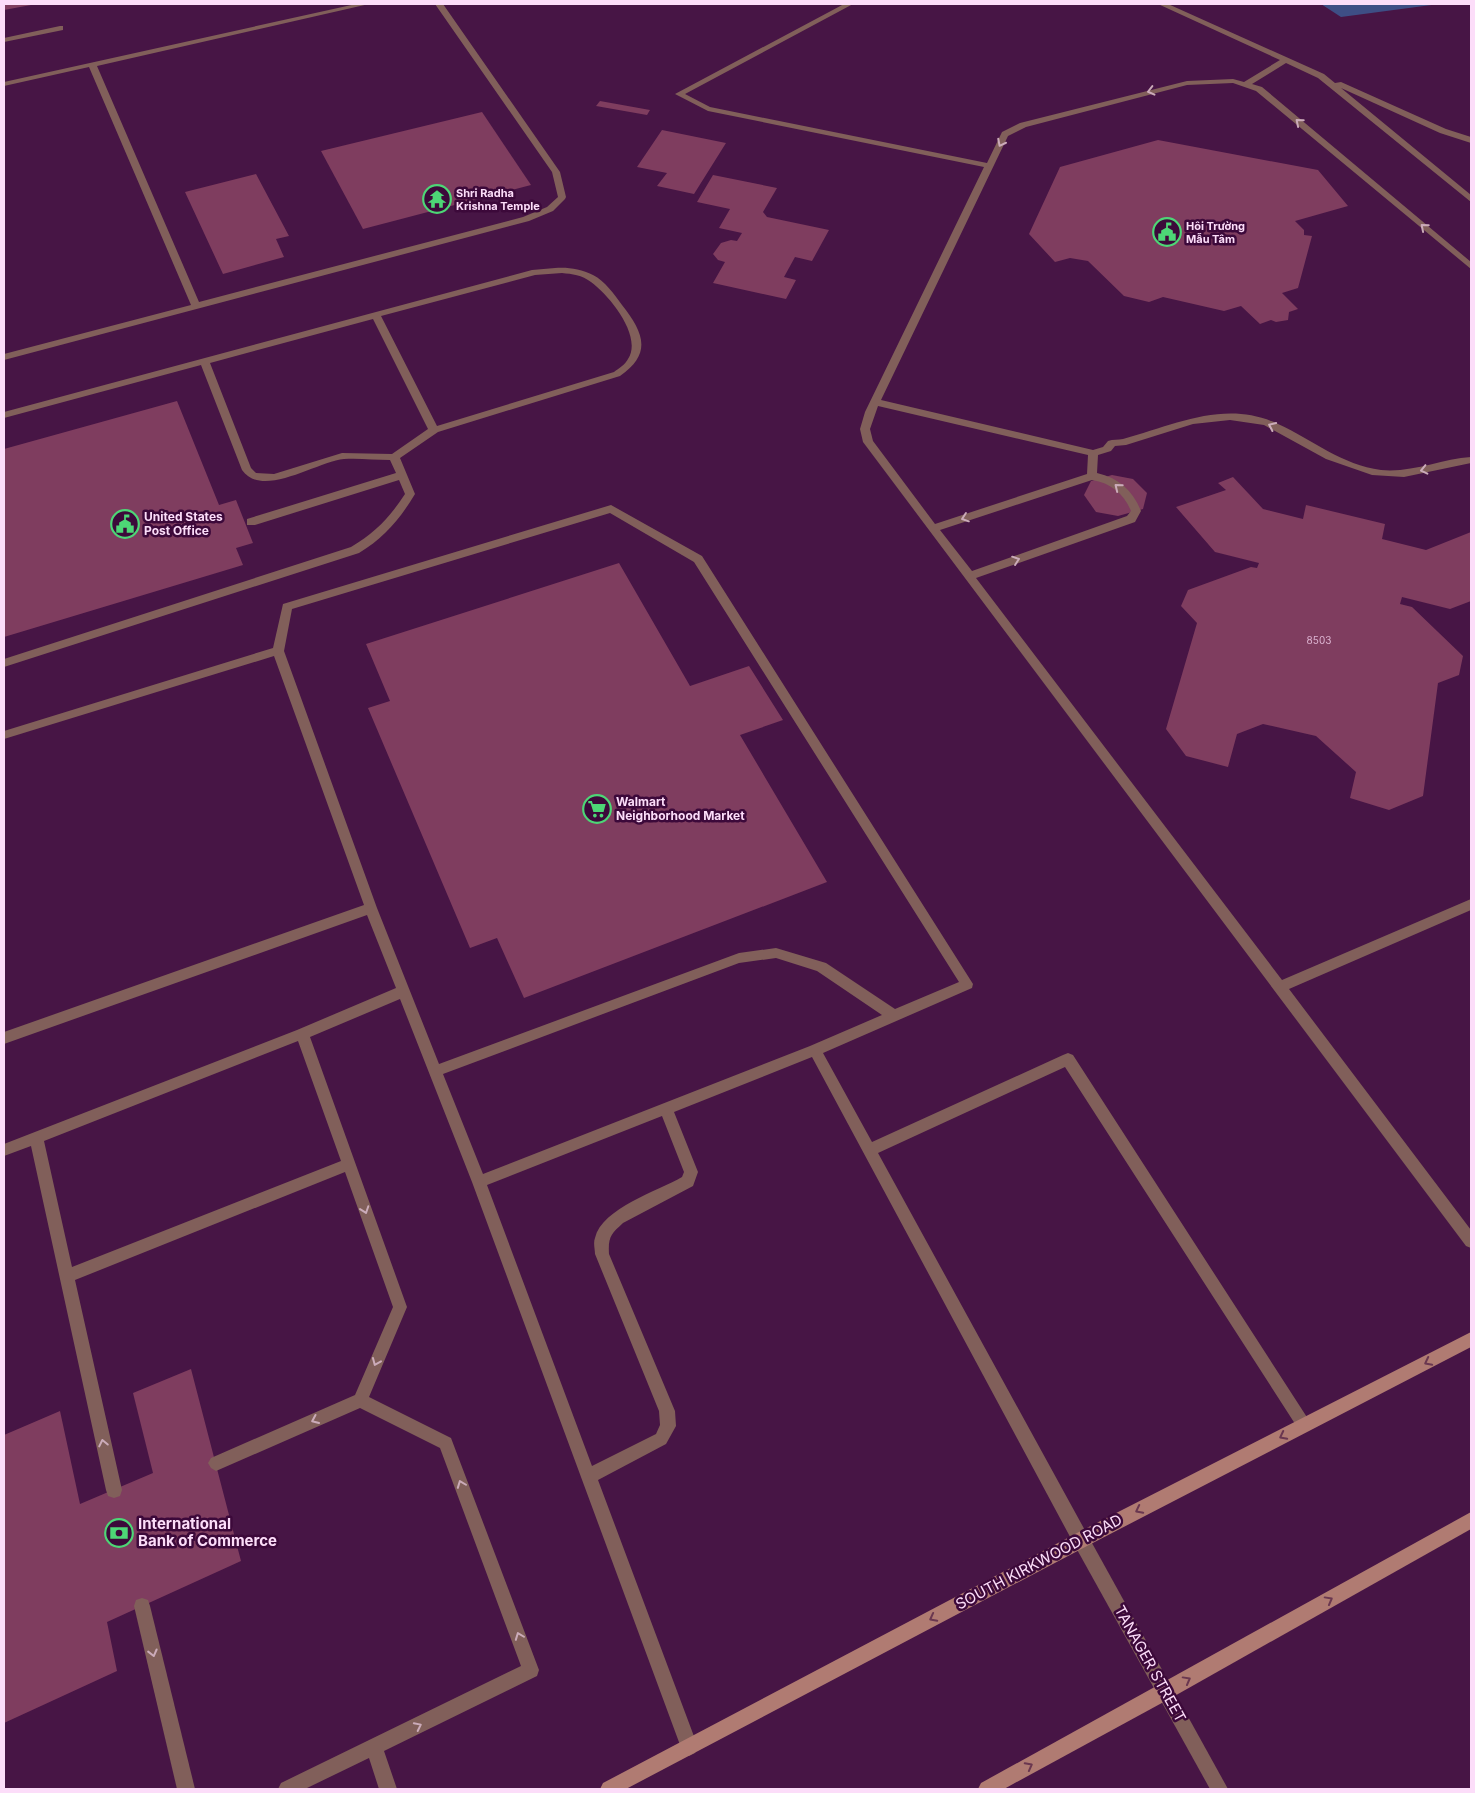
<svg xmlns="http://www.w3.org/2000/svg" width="1475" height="1793" viewBox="0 0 1475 1793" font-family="Inter,sans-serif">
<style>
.water{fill:#3e4e85}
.building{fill:#7f3d5f}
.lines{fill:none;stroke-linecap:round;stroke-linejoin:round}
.lane{fill:#815f5a;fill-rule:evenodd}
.street{fill:#815f5a;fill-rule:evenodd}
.secondary{fill:#b07b72;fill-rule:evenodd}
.oneway{stroke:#cbabb9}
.oneway2{stroke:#6a3750}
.labels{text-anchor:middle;stroke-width:5;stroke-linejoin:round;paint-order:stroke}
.number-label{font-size:10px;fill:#ddb5d2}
.far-poi-label{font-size:11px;font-weight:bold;fill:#fcddf9;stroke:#3c093a;text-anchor:start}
.poi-label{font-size:12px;font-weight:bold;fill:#fcddf9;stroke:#3c093a;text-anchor:start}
.near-poi-label{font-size:15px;font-weight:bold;fill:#fcddf9;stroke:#3c093a;text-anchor:start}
.near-street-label{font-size:15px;fill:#fcddf9;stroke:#3c093a}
</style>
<rect width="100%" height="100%" fill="#471545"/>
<polygon class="water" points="1321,4 1439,4 1341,17"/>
<g class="building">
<polygon points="4,4 30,4 31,5 4,10"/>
<polygon points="600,101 650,110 647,115 596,106"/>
<polygon points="482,112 531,185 363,229 321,151"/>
<polygon points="662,130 726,143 694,194 657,186 667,173 637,167"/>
<polygon points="1158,140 1318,170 1348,206 1295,221 1304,230 1304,235 1312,236 1298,288 1282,293 1298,309 1289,312 1288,320 1276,322 1271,320 1260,324 1241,306 1224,311 1163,297 1149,302 1124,296 1088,261 1070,258 1055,262 1029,234 1060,167"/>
<polygon points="256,174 289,236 276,239 284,257 223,274 185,192"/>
<polygon points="713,175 777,188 763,212 767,217 829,230 812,261 795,257 784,277 796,280 786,299 713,283 725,262 718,260 713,254 721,243 731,240 737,241 742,233 719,228 730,209 697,202"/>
<polygon points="177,401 219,505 236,500 253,543 236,548 243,565 4,637 4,449"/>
<polygon points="1112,475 1133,479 1147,493 1143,509 1118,516 1096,512 1084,495 1091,481"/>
<polygon points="1233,477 1263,509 1303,519 1306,505 1385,524 1382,539 1426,550 1471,532 1471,601 1450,609 1402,597 1400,604 1412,607 1463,656 1459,675 1438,683 1423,796 1389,810 1350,798 1356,772 1316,736 1263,724 1237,734 1228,767 1186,756 1166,729 1197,623 1181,606 1188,590 1251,567 1257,568 1259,563 1215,552 1176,507 1226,490 1218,483"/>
<polygon points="619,563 690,686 749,666 783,720 740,735 827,882 524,998 497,938 470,948 368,708 390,701 366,644"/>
<polygon points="191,1369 241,1561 107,1622 117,1671 4,1723 4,1435 60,1411 80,1504 153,1473 133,1393"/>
</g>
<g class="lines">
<g class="lane">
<polygon points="356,4 369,4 97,66 199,302 523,217 547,207 558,197 552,172 435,4 443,4 560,172 566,197 565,199 553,211 529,221 4,360 4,354 191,305 89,67 4,86 4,82"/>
<path d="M844,4H853L685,94L710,107L987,163L1002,132L1020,123L1187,81L1233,79L1244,82L1280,60L1158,4H1168L1324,74L1335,83L1341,82L1446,129L1471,137V143L1440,133L1341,88L1471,195V202L1318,78L1286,63L1252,84L1262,87L1471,262V269L1256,91L1233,83L1187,85L1026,127L1008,136L881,400L1093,450L1103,447L1108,441C1113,439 1118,440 1123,439C1175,425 1225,399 1278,424C1313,440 1342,465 1381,470C1412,473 1441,459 1471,457V463L1404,477L1372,475L1326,459L1264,425L1230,420L1193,424L1126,445L1115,446L1111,451L1098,455L1097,473C1119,478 1133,491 1141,511L1135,522L976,578L1282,980L1471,899V910L1289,989L1471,1230V1248L1466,1246L863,442L860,429L865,412L984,167L708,111L675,94ZM878,406L1088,455L1087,474L935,524L873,441L870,429ZM1092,480C1111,483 1124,494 1131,511L1127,516L972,571L940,530Z"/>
<polygon points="60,26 63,26 63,30 4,42 4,38"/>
<path d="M555,268C568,267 581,269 593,275C605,281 614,294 622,305C643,332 653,353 620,376L438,432L400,458L415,494C400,519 384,538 359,553L4,667V659L351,547C375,533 390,517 405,494L399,480L255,525H247V519L396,473L390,460C375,460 359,458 344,459C316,462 262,499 242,470L201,365L4,418V412L532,270ZM562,273C572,274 582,275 591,282C609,295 643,336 628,359C625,365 619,368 614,372L437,426L381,316L535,275ZM373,319L428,429L392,454L342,453L274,474L256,473L251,468L210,363Z"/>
<path d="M611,505L702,556L973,984L972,988L823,1053L872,1142L1063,1055L1068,1053L1073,1055L1312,1425L1309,1430L1304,1433L1299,1430L1065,1067L878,1153L1087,1534L1089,1540L1087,1546L1081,1548L1075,1546L812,1057L674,1112L698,1172L693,1186L623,1223C611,1234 608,1237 609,1254L675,1411L676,1426L666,1444L598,1480L698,1747L695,1753L689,1756L683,1753L472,1182L400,999L310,1037L407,1307L369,1397L451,1438L539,1670L537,1676L384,1751L397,1789H379L369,1758L305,1789H278L281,1783L521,1666L440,1448L360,1408L216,1471L211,1468L208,1463L211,1458L355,1395L393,1307L345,1172L75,1280L122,1490L120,1496L114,1498L108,1496L106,1490L31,1146L4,1156V1144L297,1030L396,988L367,915L4,1044V1032L364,905L274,656L4,739V731L273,648L283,604ZM610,513L694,562L959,982L895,1009L826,963L776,948L739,953L439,1064L377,908L284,651L292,609ZM776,958L817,971L882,1015L810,1046L483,1174L443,1074L739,963ZM298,1041L341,1161L72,1267L44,1141ZM662,1116L684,1172L682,1177C658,1191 602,1208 595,1238C593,1243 595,1249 595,1254L659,1411L660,1425L656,1434L592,1466L487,1185Z"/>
<polygon points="142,1598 148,1600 150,1606 195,1789 177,1789 134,1606 136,1600"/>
</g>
<polygon class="street" points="1081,1532 1087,1534 1228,1789 1210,1789 1075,1546 1073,1540 1075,1534"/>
<g class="secondary">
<polygon points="1471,1332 1471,1347 1087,1546 626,1789 600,1789 603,1783 1075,1534"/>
<polygon points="1471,1512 1471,1529 1171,1698 1004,1789 978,1789 981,1783"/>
</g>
</g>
<defs><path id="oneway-chevron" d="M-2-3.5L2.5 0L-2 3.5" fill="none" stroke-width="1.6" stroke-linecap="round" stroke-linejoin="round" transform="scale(1.25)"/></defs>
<g class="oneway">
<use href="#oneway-chevron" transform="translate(1151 91) rotate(166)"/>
<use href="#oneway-chevron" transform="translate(1299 122) rotate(-140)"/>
<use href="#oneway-chevron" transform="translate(1001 143) rotate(117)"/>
<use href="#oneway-chevron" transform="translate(1424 227) rotate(-140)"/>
<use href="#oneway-chevron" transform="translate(1272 426) rotate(-155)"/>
<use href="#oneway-chevron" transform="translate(1424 470) rotate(167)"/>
<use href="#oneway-chevron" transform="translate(1118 487) rotate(-141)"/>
<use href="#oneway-chevron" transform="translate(965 518) rotate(161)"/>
<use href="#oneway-chevron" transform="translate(1016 560) rotate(-19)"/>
<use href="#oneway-chevron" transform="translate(365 1210) rotate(71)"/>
<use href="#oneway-chevron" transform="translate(376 1362) rotate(113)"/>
<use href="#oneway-chevron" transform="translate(315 1420) rotate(156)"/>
<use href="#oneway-chevron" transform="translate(103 1443) rotate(-102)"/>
<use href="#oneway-chevron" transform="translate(461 1484) rotate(-111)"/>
<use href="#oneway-chevron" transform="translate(519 1636) rotate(-111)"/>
<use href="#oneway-chevron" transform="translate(153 1653) rotate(76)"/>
<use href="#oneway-chevron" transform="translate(418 1726) rotate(-26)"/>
</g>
<g class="oneway2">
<use href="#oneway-chevron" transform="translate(1428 1362) rotate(153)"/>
<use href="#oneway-chevron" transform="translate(1283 1436) rotate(153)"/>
<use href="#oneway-chevron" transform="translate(1139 1510) rotate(153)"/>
<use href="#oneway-chevron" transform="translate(1329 1600) rotate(-29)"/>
<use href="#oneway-chevron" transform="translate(933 1618) rotate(152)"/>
<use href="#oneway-chevron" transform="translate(1187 1680) rotate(-29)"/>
<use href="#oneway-chevron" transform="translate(1029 1766) rotate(-28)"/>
</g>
<defs>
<symbol id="temple-ring" viewBox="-11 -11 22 22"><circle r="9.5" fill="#3c093a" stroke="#4dd676" stroke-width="1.5"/><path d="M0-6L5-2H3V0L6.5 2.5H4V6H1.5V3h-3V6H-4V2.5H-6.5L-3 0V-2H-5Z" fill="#4dd676"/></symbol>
<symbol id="civic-ring" viewBox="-11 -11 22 22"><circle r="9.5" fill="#3c093a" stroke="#4dd676" stroke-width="1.5"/><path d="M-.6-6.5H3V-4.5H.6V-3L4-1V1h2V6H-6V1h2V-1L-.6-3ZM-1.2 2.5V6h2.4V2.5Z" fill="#4dd676"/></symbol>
<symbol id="supermarket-ring" viewBox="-11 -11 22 22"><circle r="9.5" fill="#3c093a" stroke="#4dd676" stroke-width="1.5"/><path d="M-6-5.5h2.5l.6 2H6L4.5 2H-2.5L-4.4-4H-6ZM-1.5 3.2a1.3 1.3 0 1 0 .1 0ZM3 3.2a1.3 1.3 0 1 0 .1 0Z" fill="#4dd676"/></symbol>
<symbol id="bank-ring" viewBox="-11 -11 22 22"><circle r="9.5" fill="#3c093a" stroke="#4dd676" stroke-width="1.5"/><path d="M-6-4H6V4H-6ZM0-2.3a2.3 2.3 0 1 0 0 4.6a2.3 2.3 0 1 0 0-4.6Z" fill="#4dd676"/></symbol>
</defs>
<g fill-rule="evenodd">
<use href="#temple-ring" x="421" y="183" width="32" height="32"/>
<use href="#civic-ring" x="1151" y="216" width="32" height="32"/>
<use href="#civic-ring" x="109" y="508" width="32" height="32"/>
<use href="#supermarket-ring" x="581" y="793" width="32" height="32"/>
<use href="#bank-ring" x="103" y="1517" width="32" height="32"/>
</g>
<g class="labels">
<g class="number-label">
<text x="1319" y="644">8503</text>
</g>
<g class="far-poi-label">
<text x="456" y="197">Shri Radha<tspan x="456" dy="13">Krishna Temple</tspan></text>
<text x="1186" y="230">Hội Trường<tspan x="1186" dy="13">Mẫu Tâm</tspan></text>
</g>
<g class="poi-label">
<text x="144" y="521">United States<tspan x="144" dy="14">Post Office</tspan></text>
<text x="616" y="806">Walmart<tspan x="616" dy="14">Neighborhood Market</tspan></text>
</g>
<g class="near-poi-label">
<text x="138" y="1529">International<tspan x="138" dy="17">Bank of Commerce</tspan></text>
</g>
<g class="near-street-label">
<text transform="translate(1039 1562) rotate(-28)" y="5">SOUTH KIRKWOOD ROAD</text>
<text transform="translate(1150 1664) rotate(61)" y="5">TANAGER STREET</text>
</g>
</g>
<rect width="1475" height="1793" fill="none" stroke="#fcddf9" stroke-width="10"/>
</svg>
